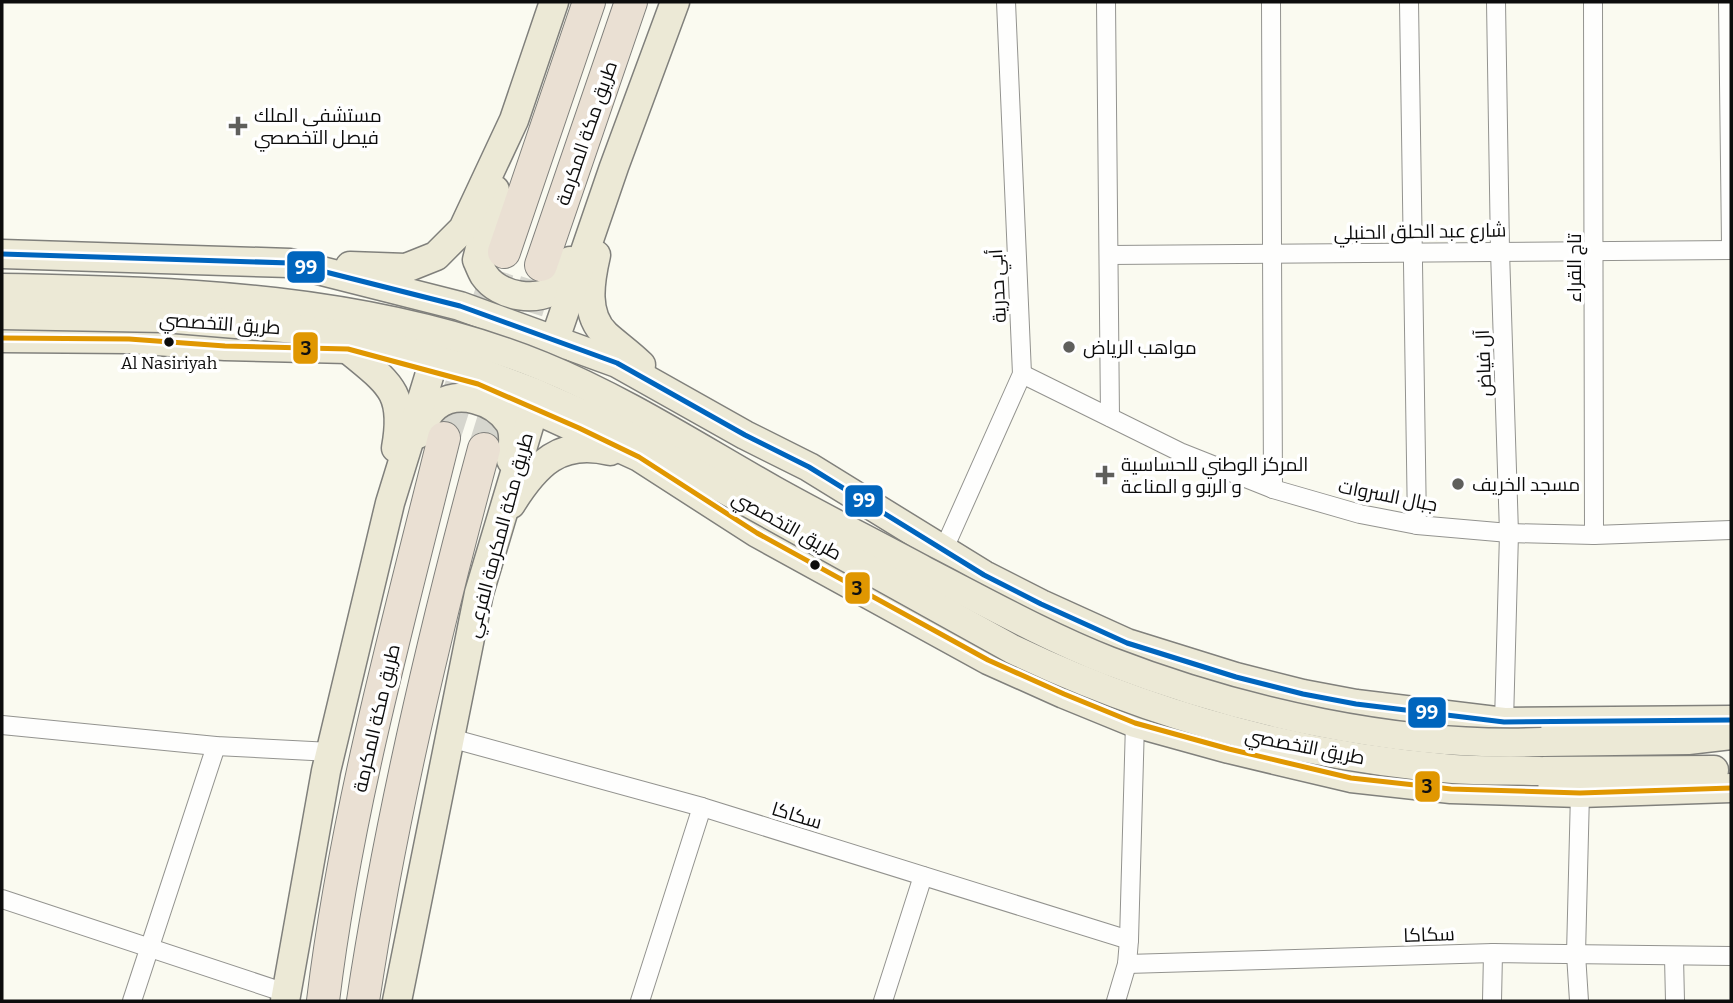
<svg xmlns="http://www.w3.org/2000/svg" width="1733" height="1003" viewBox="0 0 1733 1003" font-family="Bitter,Cairo,serif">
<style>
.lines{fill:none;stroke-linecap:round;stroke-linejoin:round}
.highway-tunnel{stroke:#d6d6ce;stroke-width:32;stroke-dasharray:32 16;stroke-linecap:butt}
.street-casing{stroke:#93938f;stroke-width:20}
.primary-casing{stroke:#80807c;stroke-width:31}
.highway-casing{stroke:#80807c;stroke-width:34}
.street{stroke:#fefefd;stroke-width:18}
.primary{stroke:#ece9d6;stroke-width:28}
.highway{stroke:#eae0d3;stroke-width:32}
.primary-bridge-casing{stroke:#80807c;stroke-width:31;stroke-linecap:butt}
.primary-bridge{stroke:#ece9d6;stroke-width:28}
.bus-1-casing{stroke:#fff;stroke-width:10}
.bus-2-casing{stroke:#fff;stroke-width:10}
.bus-1{stroke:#e09701;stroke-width:5}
.bus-2{stroke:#0065bd;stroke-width:5}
.poi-dot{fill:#5f5f5c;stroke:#fff;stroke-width:2.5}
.bus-dot{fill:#0c0c0c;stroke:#fff;stroke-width:2.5}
.labels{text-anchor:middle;stroke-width:7;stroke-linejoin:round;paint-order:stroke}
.bus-label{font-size:17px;fill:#0c0c0c;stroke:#fff}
.poi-label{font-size:19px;fill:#0c0c0c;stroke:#fff;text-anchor:start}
.street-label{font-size:19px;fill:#0c0c0c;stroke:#fff}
.line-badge{stroke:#fff;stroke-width:2.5}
.badge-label{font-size:19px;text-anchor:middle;font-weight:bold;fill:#fff}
.pale-badge-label{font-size:19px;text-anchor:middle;font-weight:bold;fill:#111}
</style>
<rect width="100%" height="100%" fill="#fafaf0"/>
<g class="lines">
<g class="highway-tunnel">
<polyline points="444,438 504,252"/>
<polyline points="484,449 540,269"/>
</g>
<defs>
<g id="street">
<polyline points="1106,2 1110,417"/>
<polyline points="1271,2 1273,489"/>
<polyline points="1409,2 1417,525"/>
<polyline points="1496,2 1500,251 1509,533 1504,722"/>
<polyline points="1593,2 1594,535"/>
<polyline points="1728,2 1731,244"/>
<polyline points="1109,255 1731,250"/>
<polyline points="1022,374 1180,452 1273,489 1360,514 1417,525 1509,533 1594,535 1731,530"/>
<polyline points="943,551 1022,374 1006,2"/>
<polyline points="2,725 216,746 331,752"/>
<polyline points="450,738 702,807 1129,940"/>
<polyline points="2,899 286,993"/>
<polyline points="1674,957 1675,1001"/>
<polyline points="1127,964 1493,953 1731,956"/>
<polyline points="132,1001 216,746"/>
<polyline points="640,1001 702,807"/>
<polyline points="883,1001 923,876"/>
<polyline points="1116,1001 1127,964 1129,940 1135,723"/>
<polyline points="1492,1001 1493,953"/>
<polyline points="1579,1001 1576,954 1580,793"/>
</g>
<g id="primary">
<path d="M495,190L477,260C479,264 481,270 484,275C499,297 539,304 559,286C565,281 567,268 570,261"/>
<polyline points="2,254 290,263 460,306 617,363 745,435 809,467 984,575 1041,604 1127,643 1236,677 1303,694 1356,704 1504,722 1731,720"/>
<path d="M596,255C590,281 584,315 606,335C617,345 630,354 641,365"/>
<polyline points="350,266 406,268 436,256 463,229 514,120 554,2"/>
<polyline points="2,338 129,339 225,346 348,349 375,356"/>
<path d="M350,351C390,384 406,393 396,448"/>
<polyline points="488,388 639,457 757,533 988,660 1064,694 1135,723 1229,749 1351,778 1451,789 1580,793 1731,788"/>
<path d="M418,434C422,424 427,413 436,406C458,389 494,400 509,422C516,433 513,448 511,460"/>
<path d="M511,504C536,464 560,439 610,451"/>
<polyline points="1542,742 1688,740 1731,735"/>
<polyline points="1539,771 1714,770"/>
<polyline points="285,1001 326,771 390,503 431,370 456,346"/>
<polyline points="397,1001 479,593 555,339 614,167 675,2"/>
</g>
<g id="highway">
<polyline points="504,252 589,2"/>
<polyline points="541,265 631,2"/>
<path d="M323,1001C346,811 398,624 444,438"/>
<path d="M363,1001C391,815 435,630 484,449"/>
</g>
</defs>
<use href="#street" class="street-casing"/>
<use href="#primary" class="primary-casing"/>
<use href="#highway" class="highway-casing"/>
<use href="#street" class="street"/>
<use href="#primary" class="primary"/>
<use href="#highway" class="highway"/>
<defs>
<g id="primary-bridge">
<path d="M2,288C184,291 371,297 542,366C623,399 697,447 773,490C823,518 875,544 925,571C985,602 1046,636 1109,661C1241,712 1400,748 1542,742"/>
<path d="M2,315L164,318L296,329L351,336L477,371L533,392L612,427L1012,649C1152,716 1298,756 1453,769C1481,771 1510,770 1539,771"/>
</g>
</defs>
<use href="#primary-bridge" class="primary-bridge-casing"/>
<use href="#primary-bridge" class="primary-bridge"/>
<defs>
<polyline id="bus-1" points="2,338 129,339 225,346 348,349 478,384 579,428 639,457 757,533 988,660 1064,694 1135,723 1229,749 1351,778 1451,789 1580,793 1731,788"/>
<polyline id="bus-2" points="2,254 290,263 460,306 617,363 745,435 809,467 984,575 1041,604 1127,643 1236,677 1303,694 1356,704 1504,722 1731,720"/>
</defs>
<use href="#bus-1" class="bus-1-casing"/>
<use href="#bus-2" class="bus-2-casing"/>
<use href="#bus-1" class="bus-1"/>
<use href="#bus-2" class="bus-2"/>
</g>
<g class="poi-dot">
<path d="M234.5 115.5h7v7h7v7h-7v7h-7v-7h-7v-7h7z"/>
<circle cx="1069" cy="347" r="7"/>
<path d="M1101.5 464.5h7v7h7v7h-7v7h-7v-7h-7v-7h7z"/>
<circle cx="1458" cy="484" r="7"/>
</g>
<g class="bus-dot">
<circle cx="169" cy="342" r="6"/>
<circle cx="815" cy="565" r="6"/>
</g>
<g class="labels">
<g class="bus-label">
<text x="169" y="369">Al Nasiriyah</text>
</g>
<g class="poi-label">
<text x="254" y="122">مستشفى الملك<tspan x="254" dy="22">فيصل التخصصي</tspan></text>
<text x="1083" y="354">مواهب الرياض</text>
<text x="1121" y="471">المركز الوطني للحساسية<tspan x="1121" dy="22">و الربو و المناعة</tspan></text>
<text x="1472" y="491">مسجد الخريف</text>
</g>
<g class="street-label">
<text transform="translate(586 133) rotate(-71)" y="7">طريق مكة المكرمة</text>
<text transform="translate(1420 231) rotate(-1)" y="7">شارع عبد الحلق الحنبلي</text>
<text transform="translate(1574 268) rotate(-90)" y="7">تاج القراء</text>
<text transform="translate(997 286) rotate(-93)" y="7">أبي حدرية</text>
<text transform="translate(220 323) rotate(4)" y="7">طريق التخصصي</text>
<text transform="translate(1483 363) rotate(-92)" y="7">آل فياض</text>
<text transform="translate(1388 495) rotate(11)" y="7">جبال السروات</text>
<text transform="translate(787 525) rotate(29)" y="7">طريق التخصصي</text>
<text transform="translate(499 535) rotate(-75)" y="7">طريق مكة المكرمة الفرعي</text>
<text transform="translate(376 718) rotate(-77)" y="7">طريق مكة المكرمة</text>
<text transform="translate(1305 746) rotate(11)" y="7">طريق التخصصي</text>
<text transform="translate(797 815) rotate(17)" y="7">سكاكا</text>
<text transform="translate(1429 934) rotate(-2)" y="7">سكاكا</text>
</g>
</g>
<g class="line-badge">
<rect x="286" y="250" width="40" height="34" rx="7" fill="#0065bd"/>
<rect x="292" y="331" width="27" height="34" rx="7" fill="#e09701"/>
<rect x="844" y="484" width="40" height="34" rx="7" fill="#0065bd"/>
<rect x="844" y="571" width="27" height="34" rx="7" fill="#e09701"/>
<rect x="1407" y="696" width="40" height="33" rx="7" fill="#0065bd"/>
<rect x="1414" y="770" width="27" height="33" rx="7" fill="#e09701"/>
</g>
<g class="badge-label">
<text x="306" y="274">99</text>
<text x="864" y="507">99</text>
<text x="1427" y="719">99</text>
</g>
<g class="pale-badge-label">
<text x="306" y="355">3</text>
<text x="857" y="595">3</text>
<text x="1427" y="793">3</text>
</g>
<rect width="1733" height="1003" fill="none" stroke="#0c0c0c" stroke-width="7"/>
</svg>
